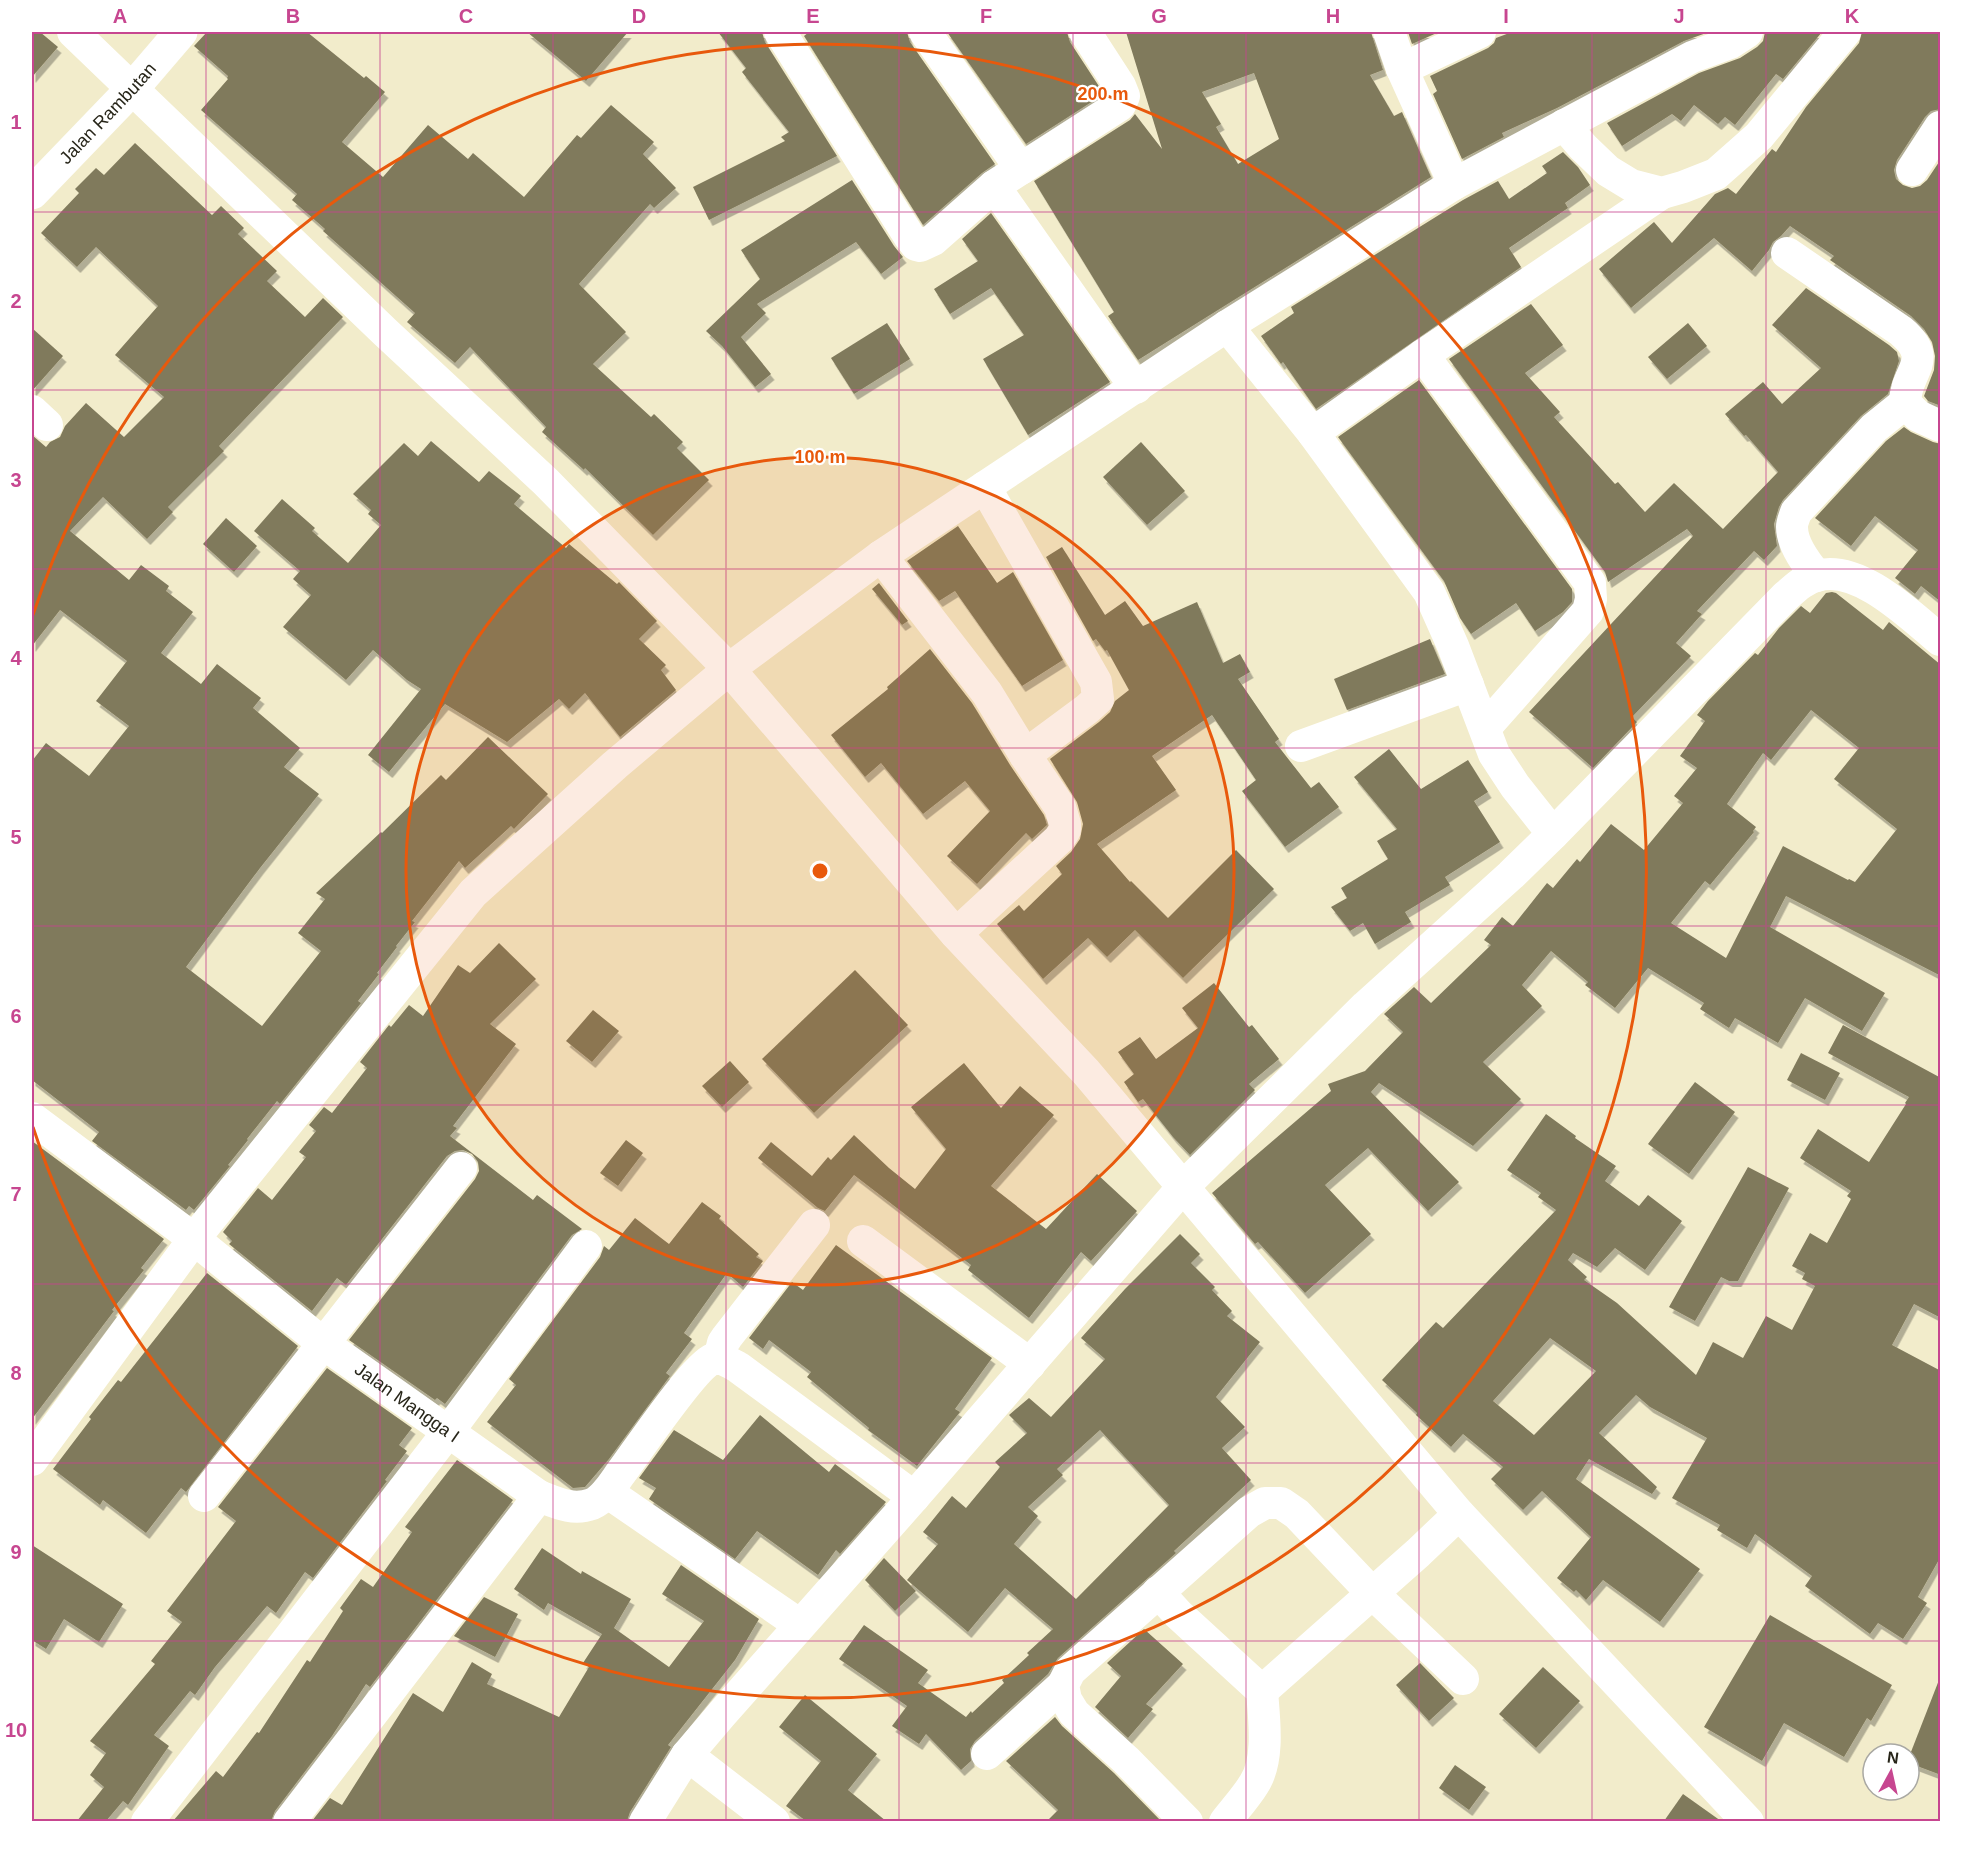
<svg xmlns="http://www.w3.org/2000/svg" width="1972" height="1853" viewBox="0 0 1972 1853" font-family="Helvetica,sans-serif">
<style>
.building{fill:#807a5c;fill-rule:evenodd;filter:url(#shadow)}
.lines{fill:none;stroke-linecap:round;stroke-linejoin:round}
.minor{stroke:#fff;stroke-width:32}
.tertiary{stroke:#fff;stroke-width:33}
.grid{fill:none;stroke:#c74690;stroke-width:1.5;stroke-opacity:0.55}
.ring{fill:none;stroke:#e8590c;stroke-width:3}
.labels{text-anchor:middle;stroke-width:4.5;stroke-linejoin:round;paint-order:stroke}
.street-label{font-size:18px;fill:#272519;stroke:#fff}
.centre{fill:#e8590c;stroke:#fff;stroke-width:3}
.ring-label{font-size:18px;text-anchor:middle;font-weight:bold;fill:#e8590c;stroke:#fff;stroke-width:4.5;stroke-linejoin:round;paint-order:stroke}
.neatline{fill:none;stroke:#c74690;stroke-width:2}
.grid-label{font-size:20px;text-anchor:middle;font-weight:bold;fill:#c74690}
</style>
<defs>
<filter id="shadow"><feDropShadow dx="3.5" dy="6" stdDeviation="0" flood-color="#0004"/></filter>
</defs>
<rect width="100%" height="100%" fill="#f2eccb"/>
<g class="building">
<polygon points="32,32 40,32 58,47 32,77"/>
<polygon points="207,32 307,32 364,78 366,76 385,92 342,142 383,177 428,125 468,159 473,153 524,197 577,135 581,138 611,105 654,142 643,154 676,188 654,208 650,204 579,284 626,332 593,364 651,417 654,414 683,442 677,448 709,480 653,535 585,468 584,470 542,432 546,427 470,347 455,363 407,322 415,313 323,231 325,229 292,200 297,194 201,110 228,79 227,78 228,76 194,46"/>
<polygon points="527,32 628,32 586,81"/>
<polygon points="718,32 762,32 765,42 837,156 709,220 693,187 785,141 781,137 789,132 742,72 746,68"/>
<polygon points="809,32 907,32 910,42 995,164 982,173 923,225 804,36"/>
<polygon points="947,32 1067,32 1070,42 1104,94 1026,144"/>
<path d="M1126,32H1371L1383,70L1370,75L1394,116L1402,112L1431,177L1138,360L1108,316L1114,312L1034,181L1130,120L1135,114L1162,149ZM1254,73L1279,139L1238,164L1216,127L1221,124L1202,92Z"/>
<polygon points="1408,32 1439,32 1412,44"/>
<polygon points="1512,32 1709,32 1684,41 1557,108 1502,133 1504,137 1462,159 1433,94 1437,91 1430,76 1488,48 1494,43 1496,38"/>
<polygon points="1765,32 1822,32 1783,79 1776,74 1735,125 1725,117 1718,124 1694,105 1681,121 1672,114 1622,146 1607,123 1699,73 1740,58 1757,47 1763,41"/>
<polygon points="1862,32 1941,32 1941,109 1931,111 1925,117 1897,160 1894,170 1896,179 1903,185 1912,188 1920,186 1927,180 1941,159 1941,406 1928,401 1924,396 1934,370 1935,356 1932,342 1924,329 1911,316 1830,260 1834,256 1790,226 1781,236 1773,242 1769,250 1752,271 1714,238 1631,308 1599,269 1654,222 1672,243 1715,194 1728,188 1736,194 1772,149 1776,152 1806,107 1859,43"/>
<polygon points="135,143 212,215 221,206 244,228 238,234 277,271 267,281 305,317 323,298 343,317 219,446 224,451 168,507 173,512 147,539 103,497 70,531 129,580 141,565 169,586 166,591 193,612 161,653 201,684 217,664 261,698 253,708 300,748 284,767 319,794 260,868 186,967 262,1026 321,951 298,933 325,899 316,893 381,832 382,833 441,775 446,780 488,737 548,794 514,829 511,826 465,868 459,861 412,921 415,922 396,946 397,947 377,973 379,974 358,1001 361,1003 280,1104 277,1101 247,1139 248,1140 228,1165 230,1166 194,1210 189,1206 186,1210 92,1141 99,1132 32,1080 32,761 46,743 89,776 129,726 96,701 127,661 60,610 32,646 32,435 46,447 50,442 60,437 65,426 86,403 124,437 164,397 115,355 158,306 96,247 77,267 41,233 79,193 75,189 96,168 104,175"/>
<polygon points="1563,152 1578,167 1590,185 1565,203 1568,208 1509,248 1521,267 1316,409 1283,362 1281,364 1261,336 1294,313 1291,307 1463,200 1498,181 1509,199 1547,173 1542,166"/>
<polygon points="852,180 894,246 903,257 881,274 856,242 757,304 766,313 741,337 771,374 755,387 722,346 706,331 760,279 741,250"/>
<polygon points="991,213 1110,382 1028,435 983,359 1024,335 991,288 950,314 934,289 978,261 962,239"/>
<polygon points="1806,288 1889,345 1897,352 1899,361 1888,394 1861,416 1783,500 1779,507 1774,524 1777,546 1764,560 1754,551 1697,611 1702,614 1676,643 1691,656 1632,717 1637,722 1593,768 1529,712 1693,536 1687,529 1608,582 1605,572 1449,359 1531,304 1563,345 1525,373 1560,412 1554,417 1615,484 1618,482 1645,512 1674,483 1723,529 1778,472 1746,435 1744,436 1725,414 1763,382 1782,404 1821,368 1772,325"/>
<polygon points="887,323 910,359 854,394 831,358"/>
<polygon points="1688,323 1707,346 1667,379 1648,357"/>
<polygon points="32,328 63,356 32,391"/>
<polygon points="1419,380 1572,589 1572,602 1563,612 1535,631 1516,603 1471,634 1460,618 1444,581 1338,437"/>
<polygon points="1904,427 1911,432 1933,442 1941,444 1941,602 1921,586 1915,594 1895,578 1918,550 1875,516 1851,546 1815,518 1886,441"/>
<polygon points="431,441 479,482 489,471 521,496 514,504 566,548 569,544 617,584 619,582 657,621 639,639 666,665 661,670 676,690 620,737 585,693 569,709 559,699 507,742 445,704 389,772 368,755 421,689 407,680 373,650 346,680 283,627 311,595 293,579 300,571 254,531 282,499 315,528 312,531 348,563 381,525 368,514 371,510 353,494 404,443 418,456"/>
<polygon points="1141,442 1185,491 1147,525 1103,477"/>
<polygon points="226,518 257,546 234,572 203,544"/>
<polygon points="958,526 997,583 1013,572 1063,660 1022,686 955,591 939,601 907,561"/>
<polygon points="1062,547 1105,615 1125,601 1143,626 1197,602 1223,663 1240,654 1250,672 1238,679 1279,739 1275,742 1311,788 1319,782 1339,807 1285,847 1242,791 1256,780 1212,715 1152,756 1176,790 1097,844 1130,882 1131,881 1168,918 1236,850 1274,889 1183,978 1135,930 1107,957 1088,938 1043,979 997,924 1019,905 1024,911 1062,874 1056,866 1071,852 1080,839 1083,824 1077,802 1050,759 1099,722 1110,712 1115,701 1129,690 1107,650 1105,651 1096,639 1093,641 1046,557"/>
<polygon points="879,583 908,621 902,625 872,589"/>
<path d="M1832,592L1836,593L1883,630L1889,622L1941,665V976L1786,896L1770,927L1885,993L1862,1031L1805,998L1778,1043L1735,1018L1729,1028L1700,1009L1704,1003L1648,968L1615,1008L1585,985L1588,982L1551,951L1522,985L1542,1006L1483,1062L1521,1099L1473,1146L1379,1083L1371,1092L1459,1182L1428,1211L1368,1148L1325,1185L1371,1234L1305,1293L1258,1242L1255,1244L1212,1193L1331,1091L1328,1084L1365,1071L1403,1032L1384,1014L1414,987L1431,1003L1491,945L1484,940L1502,917L1513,926L1547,883L1553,888L1577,859L1580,862L1611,824L1644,850L1683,803L1674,796L1697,768L1680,756L1705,721L1697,715L1708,701L1755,653L1758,655L1779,628L1801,606L1810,613L1826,593ZM1811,710L1859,748L1834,779L1897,829L1855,882L1849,879L1848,880L1783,846L1726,958L1671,923L1705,881L1710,885L1754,832L1753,831L1756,827L1727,804L1763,753L1771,760Z"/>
<polygon points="1430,639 1445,674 1347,710 1334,679"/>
<polygon points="930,649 972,703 1010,765 1044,815 1047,825 1032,839 1026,833 977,884 947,856 990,811 965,781 923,814 881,763 865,777 831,735 888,689 887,687"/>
<polygon points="1389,749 1421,789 1468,760 1488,792 1474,801 1500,842 1445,877 1450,885 1405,912 1411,922 1375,944 1363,923 1350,931 1331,907 1347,898 1341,888 1388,859 1377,841 1397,829 1354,777"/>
<polygon points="499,943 536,979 490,1024 516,1044 453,1126 457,1128 450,1136 533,1200 537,1195 582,1229 572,1235 445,1404 437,1398 435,1400 349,1340 475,1179 479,1171 478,1162 472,1154 463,1150 455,1151 447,1156 346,1285 337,1278 312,1311 229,1244 232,1241 223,1232 258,1188 272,1200 306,1157 299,1152 316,1131 309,1125 324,1107 332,1113 367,1068 360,1062 389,1025 391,1027 409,1005 423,1016 458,965 470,973"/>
<polygon points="855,970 908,1025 814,1113 762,1059"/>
<polygon points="1214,983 1249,1027 1252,1025 1279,1059 1249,1084 1255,1090 1190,1155 1173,1137 1143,1099 1138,1102 1124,1082 1134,1074 1118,1052 1140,1037 1156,1059 1198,1028 1182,1008"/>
<polygon points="593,1010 619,1031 592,1062 566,1041"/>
<path d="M1843,1025L1941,1078V1318L1914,1304L1892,1345L1941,1371V1556L1918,1597L1927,1603L1903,1639L1878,1623L1870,1634L1805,1586L1812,1576L1755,1534L1747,1548L1717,1530L1720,1525L1672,1498L1707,1438L1650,1407L1636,1395L1599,1433L1657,1487L1652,1494L1589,1459L1576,1479L1700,1569L1660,1622L1603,1580L1586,1600L1576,1590L1574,1592L1557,1578L1591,1537L1542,1491L1523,1510L1491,1479L1503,1467L1463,1434L1451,1447L1416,1415L1417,1413L1382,1380L1436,1322L1443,1328L1556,1210L1538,1197L1541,1193L1507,1170L1546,1114L1576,1136L1575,1138L1616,1166L1605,1181L1639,1206L1648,1195L1682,1221L1645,1270L1615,1248L1597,1267L1573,1253L1568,1260L1587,1277L1584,1280L1617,1303L1696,1375L1713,1342L1743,1358L1766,1316L1792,1330L1815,1286L1802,1279L1805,1273L1792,1266L1810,1233L1827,1243L1851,1199L1847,1196L1851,1191L1800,1158L1818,1129L1869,1162L1906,1104L1905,1103L1909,1097L1828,1053ZM1550,1338L1596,1371L1534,1435L1493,1401Z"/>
<polygon points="1801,1053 1840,1073 1825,1100 1787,1080"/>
<polygon points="730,1061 749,1082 722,1107 702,1086"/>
<polygon points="964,1063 1001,1108 1020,1086 1054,1115 991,1186 1046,1229 1097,1174 1137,1211 1091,1261 1081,1252 1029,1318 968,1270 971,1265 854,1175 825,1211 818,1208 758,1158 771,1142 812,1176 828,1157 831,1160 854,1135 889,1168 915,1189 946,1149 911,1107"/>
<polygon points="1695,1082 1735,1112 1689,1174 1648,1144"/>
<polygon points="626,1140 643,1153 618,1186 600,1173"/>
<polygon points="32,1141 164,1239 141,1268 144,1270 112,1310 114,1311 32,1419"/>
<polygon points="1748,1167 1789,1188 1738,1281 1729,1281 1721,1277 1695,1321 1669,1307"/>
<polygon points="702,1202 721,1216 719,1219 759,1254 756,1257 763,1261 743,1287 727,1273 684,1333 692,1339 666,1373 670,1376 609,1459 585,1487 573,1488 487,1422 516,1385 509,1379 600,1257 604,1246 609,1250 635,1218 669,1244"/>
<path d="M1180,1234L1200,1254L1191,1263L1215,1287L1212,1290L1232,1311L1227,1316L1260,1342L1216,1397L1245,1427L1222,1448L1251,1480L1174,1551L1176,1553L1058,1658L1048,1674L975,1741L970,1749L971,1761L961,1770L926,1734L919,1744L892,1726L907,1706L839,1659L864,1625L928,1670L918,1683L966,1717L971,1711L972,1713L1004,1683L1002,1680L1029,1655L1027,1653L1053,1629L1005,1588L968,1632L907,1580L938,1544L923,1532L952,1496L966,1508L1000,1467L995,1462L1027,1433L1009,1415L1029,1398L1051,1417L1105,1359L1081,1338L1125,1289ZM1100,1430L1169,1505L1076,1599L1014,1544L1038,1516L1028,1507L1063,1475L1057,1469Z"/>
<polygon points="836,1245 992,1358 955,1409 960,1412 917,1466 868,1430 869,1428 807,1377 811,1372 769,1340 763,1349 749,1338 792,1282 803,1290"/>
<polygon points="207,1273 298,1346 186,1492 181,1488 146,1533 103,1500 100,1505 53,1469 91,1419 89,1417 118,1380 121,1382"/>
<polygon points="327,1368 412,1428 399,1445 407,1451 385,1480 387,1481 313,1578 305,1572 276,1613 267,1606 215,1667 195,1695 190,1691 154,1735 169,1746 128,1805 123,1801 106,1821 77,1821 104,1787 90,1775 106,1753 90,1741 155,1664 151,1661 182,1622 167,1611 236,1521 218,1507"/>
<polygon points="760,1415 829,1472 835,1464 886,1502 840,1554 836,1550 818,1575 757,1531 735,1559 649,1499 656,1488 639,1478 674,1430 723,1460"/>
<polygon points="457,1460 513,1500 370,1687 366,1684 332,1736 275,1811 271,1821 173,1821 216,1771 223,1777 257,1732 259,1733 307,1660 310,1662 343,1611 340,1608 361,1579 373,1587 412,1532 405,1527"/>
<polygon points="32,1545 123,1604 99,1642 64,1619 46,1649 32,1640"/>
<polygon points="542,1548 581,1574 582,1571 631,1599 614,1628 669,1667 704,1621 662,1594 681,1565 759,1619 735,1660 668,1745 671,1747 630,1812 627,1821 312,1821 330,1798 342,1805 413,1693 443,1712 472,1662 492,1674 487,1684 559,1717 589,1667 583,1663 602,1634 548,1603 544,1610 514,1589"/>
<polygon points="884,1558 916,1591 895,1611 865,1580"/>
<polygon points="484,1597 518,1614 495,1657 454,1636"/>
<polygon points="1770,1615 1892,1685 1871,1721 1867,1718 1844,1757 1784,1723 1762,1761 1704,1727"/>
<polygon points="1144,1629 1183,1664 1146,1704 1153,1709 1128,1738 1095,1707 1121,1676 1107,1663"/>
<polygon points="1420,1663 1454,1698 1429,1721 1396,1685"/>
<polygon points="1543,1667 1580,1701 1536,1748 1499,1714"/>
<polygon points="1939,1680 1941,1681 1941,1775 1909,1763 1909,1757"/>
<polygon points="805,1695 877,1754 848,1790 886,1821 806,1821 786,1806 821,1761 779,1727"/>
<polygon points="1055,1717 1062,1726 1114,1773 1161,1821 1047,1821 1058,1810 1006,1761"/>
<polygon points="1455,1765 1486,1787 1469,1810 1439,1788"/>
<polygon points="1683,1794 1721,1821 1664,1821"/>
</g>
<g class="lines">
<g class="minor">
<polyline points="73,32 385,332 546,482 729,669 956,934 1086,1072 1459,1514 1748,1822"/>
<polyline points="780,32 909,236 916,245 920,246 933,240 994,186 1120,105 1124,96 1120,86 1085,32"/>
<polyline points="925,32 1021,169"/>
<polyline points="1389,32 1402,69 1454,184"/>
<polyline points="1402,69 1480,32"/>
<polyline points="1564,125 1583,147 1608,171 1631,185 1662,193 1683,187 1716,174 1759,136 1845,32"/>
<polyline points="1912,170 1940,127"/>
<polyline points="994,186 1136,388"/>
<path d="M1787,253L1901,331C1936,361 1905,370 1905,403L1918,416L1940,426"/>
<polyline points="1227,326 1313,433 1429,592 1453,646 1494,754 1515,786 1553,834"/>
<polyline points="1423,355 1590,583 1591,599 1588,611 1485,728"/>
<polyline points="32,411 47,425"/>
<polyline points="1313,433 1423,355 1662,193"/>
<polyline points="985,487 1096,682 1098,699 1087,709 1025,755"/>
<polyline points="881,556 987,693 1025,755 1060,807 1065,824 1065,830 1059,839 956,934"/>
<path d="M1817,576C1806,563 1792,544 1792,527C1792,522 1795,516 1796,512L1874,428L1905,403"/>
<polyline points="1301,746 1468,685"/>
<path id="s1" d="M32,1118L194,1239L324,1344L539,1496C557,1503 573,1511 592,1504C604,1499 613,1484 620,1474C636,1453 694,1366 713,1359C722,1357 732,1364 739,1368L914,1497"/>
<polyline points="863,1241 1030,1364"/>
<polyline points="719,1359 723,1343 727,1337 814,1225"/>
<polyline points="32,1460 194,1239 473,893 615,765 729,669 881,556 1227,326 1454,184 1692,57 1730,43 1747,32"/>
<polyline points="607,1492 800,1625"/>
<polyline points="204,1496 461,1168"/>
<path d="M1158,1592L1178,1614L1262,1691C1264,1718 1270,1760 1254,1784C1246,1797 1235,1809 1225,1822"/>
<polyline points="1262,1691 1418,1553 1459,1514"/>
<polyline points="987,1754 1063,1685"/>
<polyline points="687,1755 774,1822"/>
<polyline points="147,1822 448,1432 586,1246"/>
<polyline points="289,1822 539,1496"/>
<path d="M645,1822L687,1755L721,1715L914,1497L1183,1187L1366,1006L1511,875L1553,834L1785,597C1795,588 1803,580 1816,576C1858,563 1910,615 1940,640"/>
<polyline points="1187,1822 1126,1760 1074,1713 1066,1700 1063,1685 1070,1671 1249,1512 1265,1503 1281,1503 1297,1514 1371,1592 1463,1679"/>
</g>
<path class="tertiary" id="s2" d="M32,193L133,88L181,32"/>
</g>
<path class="grid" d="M206,32V1822M380,32V1822M553,32V1822M726,32V1822M899,32V1822M1073,32V1822M1246,32V1822M1419,32V1822M1592,32V1822M1766,32V1822M32,212H1940M32,390H1940M32,569H1940M32,748H1940M32,926H1940M32,1105H1940M32,1284H1940M32,1463H1940M32,1641H1940"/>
<circle cx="820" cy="871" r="414" fill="#e8590c" fill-opacity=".12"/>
<g class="ring">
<circle cx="820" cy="871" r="414"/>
<path d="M33 615A827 827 0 1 1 33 1127"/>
</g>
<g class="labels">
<g class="street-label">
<text dy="6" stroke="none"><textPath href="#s2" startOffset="110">Jalan Rambutan</textPath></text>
<text dy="6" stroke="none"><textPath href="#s1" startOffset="471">Jalan Mangga I</textPath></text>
</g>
</g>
<circle cx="820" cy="871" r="9" class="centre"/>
<g class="ring-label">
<text x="1103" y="100">200 m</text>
<text x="820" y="463">100 m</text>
</g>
<rect width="1972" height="1853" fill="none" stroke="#ffffff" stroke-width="66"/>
<g transform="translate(1891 1772) rotate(8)"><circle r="28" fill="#ffffff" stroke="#a9a8a3" stroke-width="1.5"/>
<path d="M0-4.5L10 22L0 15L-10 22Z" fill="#c74690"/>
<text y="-9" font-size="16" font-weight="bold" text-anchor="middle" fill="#272519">N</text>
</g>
<rect x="33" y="33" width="1906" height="1787" class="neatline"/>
<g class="grid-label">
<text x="120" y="23">A</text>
<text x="293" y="23">B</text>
<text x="466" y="23">C</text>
<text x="639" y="23">D</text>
<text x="813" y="23">E</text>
<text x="986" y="23">F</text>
<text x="1159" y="23">G</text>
<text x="1333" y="23">H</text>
<text x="1506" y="23">I</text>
<text x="1679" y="23">J</text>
<text x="1852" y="23">K</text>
<text x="16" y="129">1</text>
<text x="16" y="308">2</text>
<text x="16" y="487">3</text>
<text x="16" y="665">4</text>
<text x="16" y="844">5</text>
<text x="16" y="1023">6</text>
<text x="16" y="1201">7</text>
<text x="16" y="1380">8</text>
<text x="16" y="1559">9</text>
<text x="16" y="1737">10</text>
</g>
</svg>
